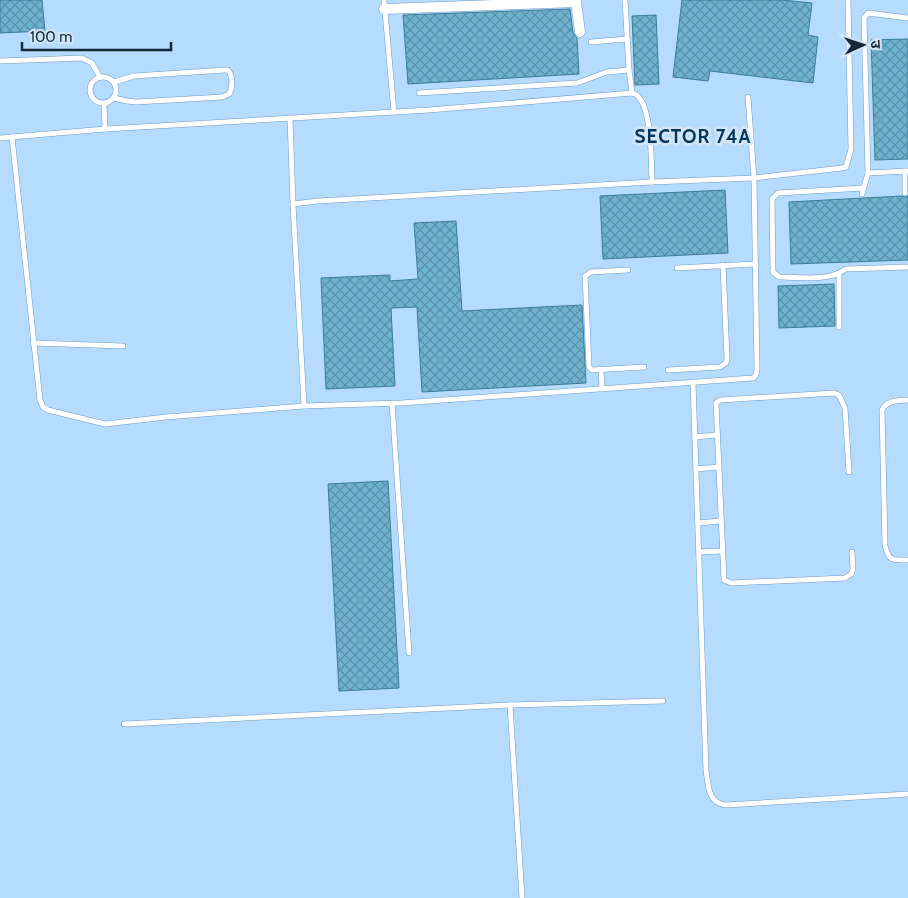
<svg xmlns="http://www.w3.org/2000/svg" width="908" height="898" viewBox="0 0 908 898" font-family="Cabin,'Noto Sans Devanagari',sans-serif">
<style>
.building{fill:url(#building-cross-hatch);stroke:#3a7d97}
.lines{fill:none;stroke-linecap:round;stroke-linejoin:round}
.lane-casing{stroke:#6d9bc4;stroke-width:6}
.street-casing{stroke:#6d9bc4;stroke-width:11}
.lane{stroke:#fff;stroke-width:5}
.street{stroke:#fff;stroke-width:10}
.labels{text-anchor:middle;stroke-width:5;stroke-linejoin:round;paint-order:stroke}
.district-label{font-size:19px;font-weight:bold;letter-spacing:1px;fill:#06375a;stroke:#d3e6f8}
</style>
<defs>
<pattern id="building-cross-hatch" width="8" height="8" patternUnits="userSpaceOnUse" patternTransform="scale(1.25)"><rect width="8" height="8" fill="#6fb2ce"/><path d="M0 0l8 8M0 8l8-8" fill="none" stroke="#5a91a8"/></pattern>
</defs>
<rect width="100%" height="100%" fill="#b5dbfe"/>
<g class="building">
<polygon points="0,0 42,0 45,31 0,33"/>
<polygon points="682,0 782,0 812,3 808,35 818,37 813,83 710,71 708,81 673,77"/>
<polygon points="570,9 573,33 577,38 579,74 408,84 403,15"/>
<polygon points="656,15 659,84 635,85 632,16"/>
<polygon points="908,39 908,159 875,160 871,40"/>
<polygon points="725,190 728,253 603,259 600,196"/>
<polygon points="902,196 905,197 908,196 908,260 791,264 789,202"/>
<polygon points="456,221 462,311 582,305 586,383 422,392 417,307 391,308 395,386 326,389 321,278 390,275 390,281 418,279 414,223"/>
<polygon points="834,284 835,326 779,328 778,286"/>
<polygon points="388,481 399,688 339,691 328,484"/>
</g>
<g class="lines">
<defs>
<g id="lane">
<polyline points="384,0 394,112"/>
<polyline points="625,0 629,70 632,93"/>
<polyline points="591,42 627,39"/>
<polyline points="0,61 82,58 92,63 100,77"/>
<circle cx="103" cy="90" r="13"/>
<path d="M114,82L134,76L225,70H228C233,76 233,88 229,94L222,97L136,102L127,101L114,98"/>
<polyline points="419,93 577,83 607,72 629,70"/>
<polyline points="104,104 105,129"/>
<polyline points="290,118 293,204 304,406"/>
<polyline points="12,137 40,400 43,407 48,410 105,424 166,417 304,406 401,403 753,378 756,375 757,369 754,178 748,97"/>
<path d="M0,138L105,129L429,110L632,93C653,97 651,164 652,182"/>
<polyline points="905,171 905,193"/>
<polyline points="868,173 908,171"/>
<path d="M864,188L778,193L772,199L773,272L779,277C801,277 827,282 846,269L908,267"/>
<polyline points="862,194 868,173 864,18 868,13 908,18"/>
<polyline points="293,204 318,201 652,182 754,178 842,168 846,167 851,149 848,0"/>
<polyline points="677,268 755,264"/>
<polyline points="628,270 591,272 585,276 589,367 592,370 644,367"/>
<polyline points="839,274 839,327"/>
<polyline points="33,343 123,346"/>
<polyline points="601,370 602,389"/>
<polyline points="668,370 720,367 726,363 727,359 723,265"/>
<path d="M693,383L706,770C708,784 708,804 726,805L908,794"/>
<path d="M908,400C898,401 887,400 882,410L885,545C889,562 892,560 908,560"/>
<polyline points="392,403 409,653"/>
<polyline points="695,437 716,435"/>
<polyline points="696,469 718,467"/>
<polyline points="849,472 845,408 839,395 834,393 720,400 716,403 724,580 731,583 845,578 851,574 853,569 852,552"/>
<polyline points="698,523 720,521"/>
<polyline points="699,552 722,551"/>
<polyline points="510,705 522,898"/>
<polyline points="124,724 510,705 663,701"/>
</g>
<polyline id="street" points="384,9 576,2 580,32"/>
</defs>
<use href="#lane" class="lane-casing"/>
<use href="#street" class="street-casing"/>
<use href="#lane" class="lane"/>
<use href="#street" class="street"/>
</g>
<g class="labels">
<g class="district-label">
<text x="693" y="143">SECTOR 74A</text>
</g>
</g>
<g transform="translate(863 45) rotate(87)" stroke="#d3e6f8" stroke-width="4" paint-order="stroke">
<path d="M0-4L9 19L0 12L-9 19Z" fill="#152838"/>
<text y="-8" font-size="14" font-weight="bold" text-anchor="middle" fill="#152838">उ</text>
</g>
<path d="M22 42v8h149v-8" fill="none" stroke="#152838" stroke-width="2.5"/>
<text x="30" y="42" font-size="15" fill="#152838" stroke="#d3e6f8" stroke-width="4" paint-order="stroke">100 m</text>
</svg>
